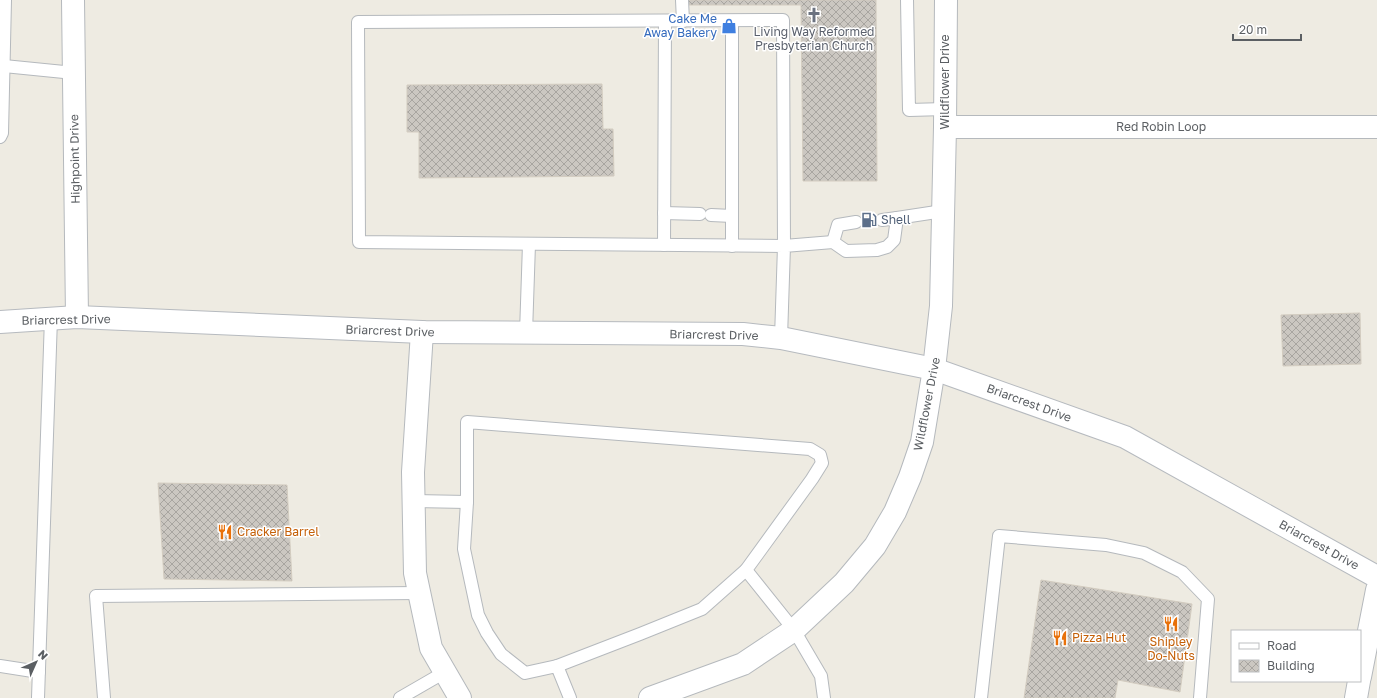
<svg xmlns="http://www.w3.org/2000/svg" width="1377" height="698" viewBox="0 0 1377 698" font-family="'Golos Text',sans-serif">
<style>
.building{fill:url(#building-cross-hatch);stroke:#d3ccc0}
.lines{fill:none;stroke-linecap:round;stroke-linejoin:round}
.lane-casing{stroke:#b5b9bd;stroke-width:14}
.street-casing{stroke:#b5b9bd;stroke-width:24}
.secondary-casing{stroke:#b6babf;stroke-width:24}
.lane{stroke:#fff;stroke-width:12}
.street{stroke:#fff;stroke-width:22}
.secondary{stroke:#fff;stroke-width:22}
.labels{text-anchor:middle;stroke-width:3;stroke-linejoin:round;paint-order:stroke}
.shop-label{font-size:12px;fill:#366cbe;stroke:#fff;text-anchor:end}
.worship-label{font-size:12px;fill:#5b616d;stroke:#fff}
.street-label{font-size:12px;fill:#5b5f63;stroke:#fff}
.service-label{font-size:12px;fill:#4e5e75;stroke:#fff;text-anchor:start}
.food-label{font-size:12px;fill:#c56008;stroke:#fff;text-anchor:start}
</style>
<defs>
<pattern id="building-cross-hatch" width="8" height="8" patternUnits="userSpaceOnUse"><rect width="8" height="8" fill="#cbc7c1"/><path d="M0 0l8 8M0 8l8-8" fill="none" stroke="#a8a5a0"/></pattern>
</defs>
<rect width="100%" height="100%" fill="#eeebe2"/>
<g class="building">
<polygon points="687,0 876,0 877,181 803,181 801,5 687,5"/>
<polygon points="602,84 603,129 613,129 614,176 419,178 419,132 407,132 407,85"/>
<polygon points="1360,313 1361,364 1283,366 1281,315"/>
<polygon points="158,483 287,485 292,581 164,579"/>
<polygon points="1041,580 1192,604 1180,692 1118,680 1115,698 1024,698"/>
</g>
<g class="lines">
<defs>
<g id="lane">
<polyline points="682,0 683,21"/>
<polyline points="907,0 909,110 945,109"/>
<polyline points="4,66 74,73"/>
<polyline points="0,137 2,133 5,0"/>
<polyline points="664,213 700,214"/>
<polyline points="711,215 732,216"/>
<polyline points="882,220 897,218"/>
<polyline points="833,242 838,225 856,222"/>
<polyline points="664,245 665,21"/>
<polyline points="732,246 732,21"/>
<polyline points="526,333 529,244"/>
<polyline points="781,338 784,246 783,20 358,22 359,242 784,246 833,242 846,251 877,250 887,247 894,240 897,218 943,211"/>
<polyline points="414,501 467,502 467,422 810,449 820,455 822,463 812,479 746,570 794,630 821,676 824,698"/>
<polyline points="467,502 464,549 478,615 487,633 501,654 525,673 557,666 570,698"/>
<polyline points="0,666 39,672"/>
<polyline points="557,666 640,634 702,609 746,570"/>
<polyline points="38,698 51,318"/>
<polyline points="104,698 96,596 419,593"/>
<polyline points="400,698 445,672"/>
<polyline points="981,698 999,536 1106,545 1144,553 1182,572 1208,599 1200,698"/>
</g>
<g id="street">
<polyline points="73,0 77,317"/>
<polyline points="945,127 1377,127"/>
<polyline points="422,332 413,472 415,573 431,648 460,698"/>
<polyline points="1360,677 1377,590"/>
<polyline points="650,698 743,664 794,630 844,583 875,546 895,512 910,477 922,442 934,369 941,306 945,127 946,0"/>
<polyline points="1356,698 1359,681"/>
</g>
<polyline id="secondary" points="0,322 77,317 422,332 743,334 781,338 934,369 1125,437 1377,577"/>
</defs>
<use href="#lane" class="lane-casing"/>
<use href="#street" class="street-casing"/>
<use href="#secondary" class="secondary-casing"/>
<use href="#lane" class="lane"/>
<use href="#street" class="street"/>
<use href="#secondary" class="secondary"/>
</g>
<defs>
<symbol id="church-bare" viewBox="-9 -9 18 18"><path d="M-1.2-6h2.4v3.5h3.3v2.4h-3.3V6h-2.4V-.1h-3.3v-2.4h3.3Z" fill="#6b7280" stroke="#fff" stroke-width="2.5" paint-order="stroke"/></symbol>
<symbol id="shop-bare" viewBox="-9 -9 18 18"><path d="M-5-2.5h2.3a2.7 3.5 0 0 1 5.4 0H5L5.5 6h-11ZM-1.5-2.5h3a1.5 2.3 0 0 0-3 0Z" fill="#3f7fe0" stroke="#fff" stroke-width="2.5" paint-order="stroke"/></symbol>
<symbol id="fuel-bare" viewBox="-9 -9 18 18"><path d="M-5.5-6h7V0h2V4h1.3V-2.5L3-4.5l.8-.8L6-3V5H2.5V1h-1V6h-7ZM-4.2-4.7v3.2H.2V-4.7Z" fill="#5c6f8a" stroke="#fff" stroke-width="2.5" paint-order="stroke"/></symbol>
<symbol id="restaurant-bare" viewBox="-9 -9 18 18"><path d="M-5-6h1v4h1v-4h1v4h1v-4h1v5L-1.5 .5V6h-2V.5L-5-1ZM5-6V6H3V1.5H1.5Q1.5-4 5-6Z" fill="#e8710a" stroke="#fff" stroke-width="2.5" paint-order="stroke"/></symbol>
</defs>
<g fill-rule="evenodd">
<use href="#church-bare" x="803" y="4" width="22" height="22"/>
<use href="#shop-bare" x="718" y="15" width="22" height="22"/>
<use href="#fuel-bare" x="858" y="209" width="22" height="22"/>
<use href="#restaurant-bare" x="214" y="521" width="22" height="22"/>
<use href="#restaurant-bare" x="1160" y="613" width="22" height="22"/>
<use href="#restaurant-bare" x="1049" y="627" width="22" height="22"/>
</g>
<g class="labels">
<g class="shop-label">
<text x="717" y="23">Cake Me<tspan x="717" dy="14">Away Bakery</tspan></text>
</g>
<g class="worship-label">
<text x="814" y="36">Living Way Reformed<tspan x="814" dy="14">Presbyterian Church</tspan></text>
</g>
<g class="street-label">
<text transform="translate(945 82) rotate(-90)" y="4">Wildflower Drive</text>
<text x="1161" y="131">Red Robin Loop</text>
<text transform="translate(75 159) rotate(-91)" y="4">Highpoint Drive</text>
<text transform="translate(66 320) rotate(-1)" y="4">Briarcrest Drive</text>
<text transform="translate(390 331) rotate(2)" y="4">Briarcrest Drive</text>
<text transform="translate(714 335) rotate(1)" y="4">Briarcrest Drive</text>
<text transform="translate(1029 403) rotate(20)" y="4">Briarcrest Drive</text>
<text transform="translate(927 404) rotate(-79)" y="4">Wildflower Drive</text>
<text transform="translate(1319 545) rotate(29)" y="4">Briarcrest Drive</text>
</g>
<g class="service-label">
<text x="881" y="224">Shell</text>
</g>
<g class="food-label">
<text x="237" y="536">Cracker Barrel</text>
<text x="1072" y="642">Pizza Hut</text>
<text x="1171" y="646" text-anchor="middle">Shipley<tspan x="1171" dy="14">Do-Nuts</tspan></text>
</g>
</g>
<rect x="1231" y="630" width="130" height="52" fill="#ffffff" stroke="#bdbfc1"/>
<rect x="1239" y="643" width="20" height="6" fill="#ffffff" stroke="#bdbfc1"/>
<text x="1267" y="650" font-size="12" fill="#5b5f63">Road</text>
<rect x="1239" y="660" width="20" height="12" fill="url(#building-cross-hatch)" stroke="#bdbfc1"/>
<text x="1267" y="670" font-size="12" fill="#5b5f63">Building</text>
<g transform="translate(36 662) rotate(45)" stroke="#ffffff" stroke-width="3" paint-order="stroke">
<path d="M0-3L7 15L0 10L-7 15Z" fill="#5b5f63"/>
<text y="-6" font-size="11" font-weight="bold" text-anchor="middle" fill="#5b5f63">N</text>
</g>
<path d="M1233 34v6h68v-6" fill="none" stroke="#5b5f63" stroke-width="2"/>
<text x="1239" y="34" font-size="12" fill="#5b5f63" stroke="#ffffff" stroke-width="3" paint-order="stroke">20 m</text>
</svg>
